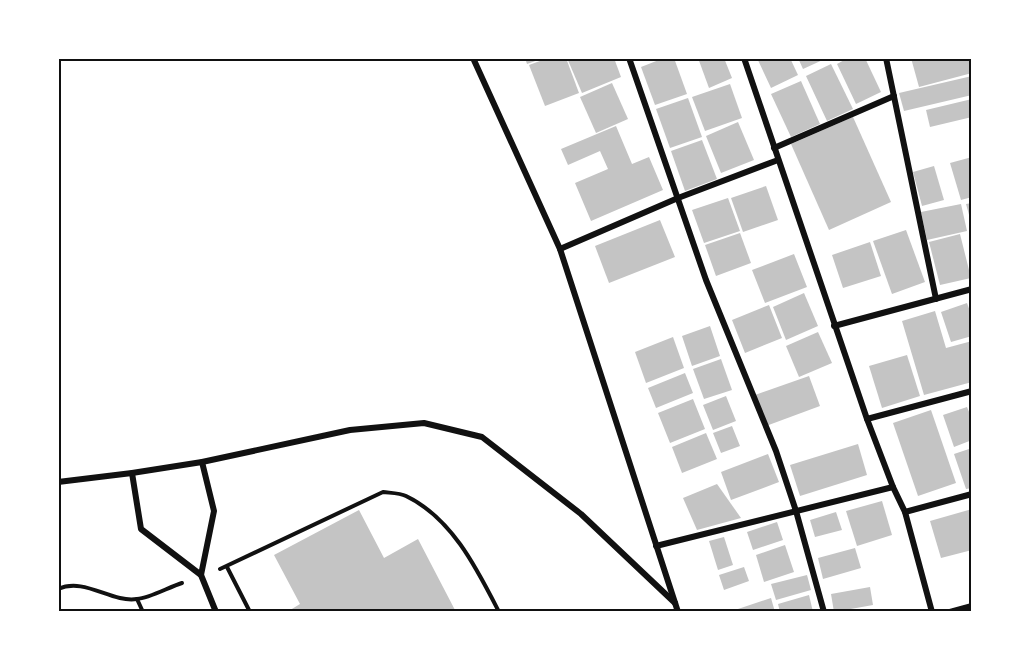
<svg xmlns="http://www.w3.org/2000/svg" width="1030" height="670" viewBox="0 0 1030 670" font-family="Inter,sans-serif">
<style>
.building{fill:#c4c4c4}
.lines{fill:none;stroke-linecap:round;stroke-linejoin:round}
.path{stroke:#111;stroke-width:4}
.minor{stroke:#111;stroke-width:6}
.neatline{fill:none;stroke:#111;stroke-width:2}
</style>
<rect width="100%" height="100%" fill="#fff"/>
<g class="building">
<polygon points="525,58 541,58 541,59 527,64"/>
<polygon points="548,58 566,58 579,93 545,106 529,65"/>
<polygon points="567,58 614,58 621,77 582,93"/>
<polygon points="664,58 674,58 687,94 655,105 641,67"/>
<polygon points="698,58 724,58 732,78 709,88"/>
<polygon points="757,58 790,58 798,75 771,88"/>
<polygon points="798,58 827,58 803,69"/>
<polygon points="848,58 865,58 881,92 856,104 837,64"/>
<polygon points="911,58 972,58 972,73 919,87"/>
<polygon points="831,64 853,109 827,121 806,76"/>
<polygon points="972,76 972,95 904,111 899,93"/>
<polygon points="801,81 820,124 791,137 771,94"/>
<polygon points="612,83 628,119 596,133 580,97"/>
<polygon points="730,84 742,118 705,131 692,97"/>
<polygon points="688,98 702,137 670,148 656,109"/>
<polygon points="972,99 972,117 930,127 926,110"/>
<polygon points="853,117 891,202 829,230 791,144"/>
<polygon points="738,122 754,160 721,173 706,136"/>
<polygon points="616,126 632,164 649,157 663,190 591,221 575,183 608,169 600,151 568,165 561,149"/>
<polygon points="702,140 717,179 685,191 671,151"/>
<polygon points="972,157 972,197 961,200 950,163"/>
<polygon points="934,166 944,200 922,206 913,172"/>
<polygon points="766,186 778,220 743,232 731,198"/>
<polygon points="728,198 740,231 704,243 692,210"/>
<polygon points="972,203 972,222 971,222 966,204"/>
<polygon points="961,204 967,231 927,240 921,212"/>
<polygon points="660,220 675,257 609,283 595,246"/>
<polygon points="906,230 925,282 892,294 873,241"/>
<polygon points="740,233 751,263 716,276 705,245"/>
<polygon points="960,234 971,278 940,285 929,242"/>
<polygon points="870,242 881,276 843,288 832,255"/>
<polygon points="794,254 807,287 765,303 752,270"/>
<polygon points="804,293 818,326 786,340 773,307"/>
<polygon points="967,303 972,317 972,336 951,342 941,312"/>
<polygon points="769,305 782,338 745,353 732,320"/>
<polygon points="935,311 946,348 972,341 972,382 924,395 902,321"/>
<polygon points="710,326 720,356 692,366 682,336"/>
<polygon points="818,332 832,363 799,377 786,346"/>
<polygon points="673,337 684,368 646,383 635,352"/>
<polygon points="907,355 920,396 882,408 869,366"/>
<polygon points="721,359 732,390 704,399 693,369"/>
<polygon points="685,373 693,393 656,408 648,388"/>
<polygon points="809,376 820,406 766,426 755,395"/>
<polygon points="726,396 736,421 713,430 703,405"/>
<polygon points="693,399 705,429 670,443 658,413"/>
<polygon points="967,407 972,419 972,440 954,447 943,415"/>
<polygon points="931,410 956,483 918,496 893,423"/>
<polygon points="732,426 740,446 721,453 713,433"/>
<polygon points="706,433 717,459 682,473 672,447"/>
<polygon points="858,444 867,475 800,496 790,465"/>
<polygon points="972,448 972,488 966,489 954,454"/>
<polygon points="768,454 779,482 731,500 721,472"/>
<polygon points="717,484 741,518 697,530 683,498"/>
<polygon points="882,501 892,535 857,546 846,511"/>
<polygon points="972,509 972,550 941,558 930,521"/>
<polygon points="359,510 384,558 418,539 456,612 287,612 300,604 274,555"/>
<polygon points="836,512 842,530 815,537 810,520"/>
<polygon points="777,522 783,540 753,550 747,532"/>
<polygon points="724,537 733,565 718,570 709,541"/>
<polygon points="785,545 794,572 764,582 756,555"/>
<polygon points="855,548 861,568 823,579 818,558"/>
<polygon points="744,567 749,581 724,590 719,575"/>
<polygon points="807,575 811,590 776,600 771,584"/>
<polygon points="870,587 873,605 834,612 831,594"/>
<polygon points="809,595 813,612 780,612 778,604"/>
<polygon points="771,598 775,612 732,612 732,611"/>
</g>
<g class="lines">
<g class="path">
<polyline points="227,567 250,612"/>
<path d="M220,569L383,492C391,493 400,493 406,496C452,518 477,569 499,612"/>
<path d="M58,589C85,577 111,603 137,599C150,598 169,587 182,583"/>
<polyline points="137,599 143,612"/>
</g>
<g class="minor">
<polyline points="473,58 560,249 678,612"/>
<polyline points="629,58 706,280 776,451 796,511 824,612"/>
<polyline points="744,58 867,419 893,487 905,512 932,612"/>
<polyline points="886,58 936,299"/>
<polyline points="774,148 894,96"/>
<polyline points="560,249 678,198 778,160"/>
<polyline points="834,326 972,289"/>
<polyline points="867,419 972,391"/>
<polyline points="132,473 141,529 201,575 216,612"/>
<polyline points="58,482 132,473 202,462 350,430 424,423 482,437 581,514 675,603"/>
<polyline points="905,512 972,494"/>
<polyline points="656,546 893,487"/>
<polyline points="201,575 214,511 202,462"/>
<polyline points="950,612 972,606"/>
</g>
</g>
<rect width="1030" height="670" fill="none" stroke="#ffffff" stroke-width="120"/>
<rect x="60" y="60" width="910" height="550" class="neatline"/>
</svg>
